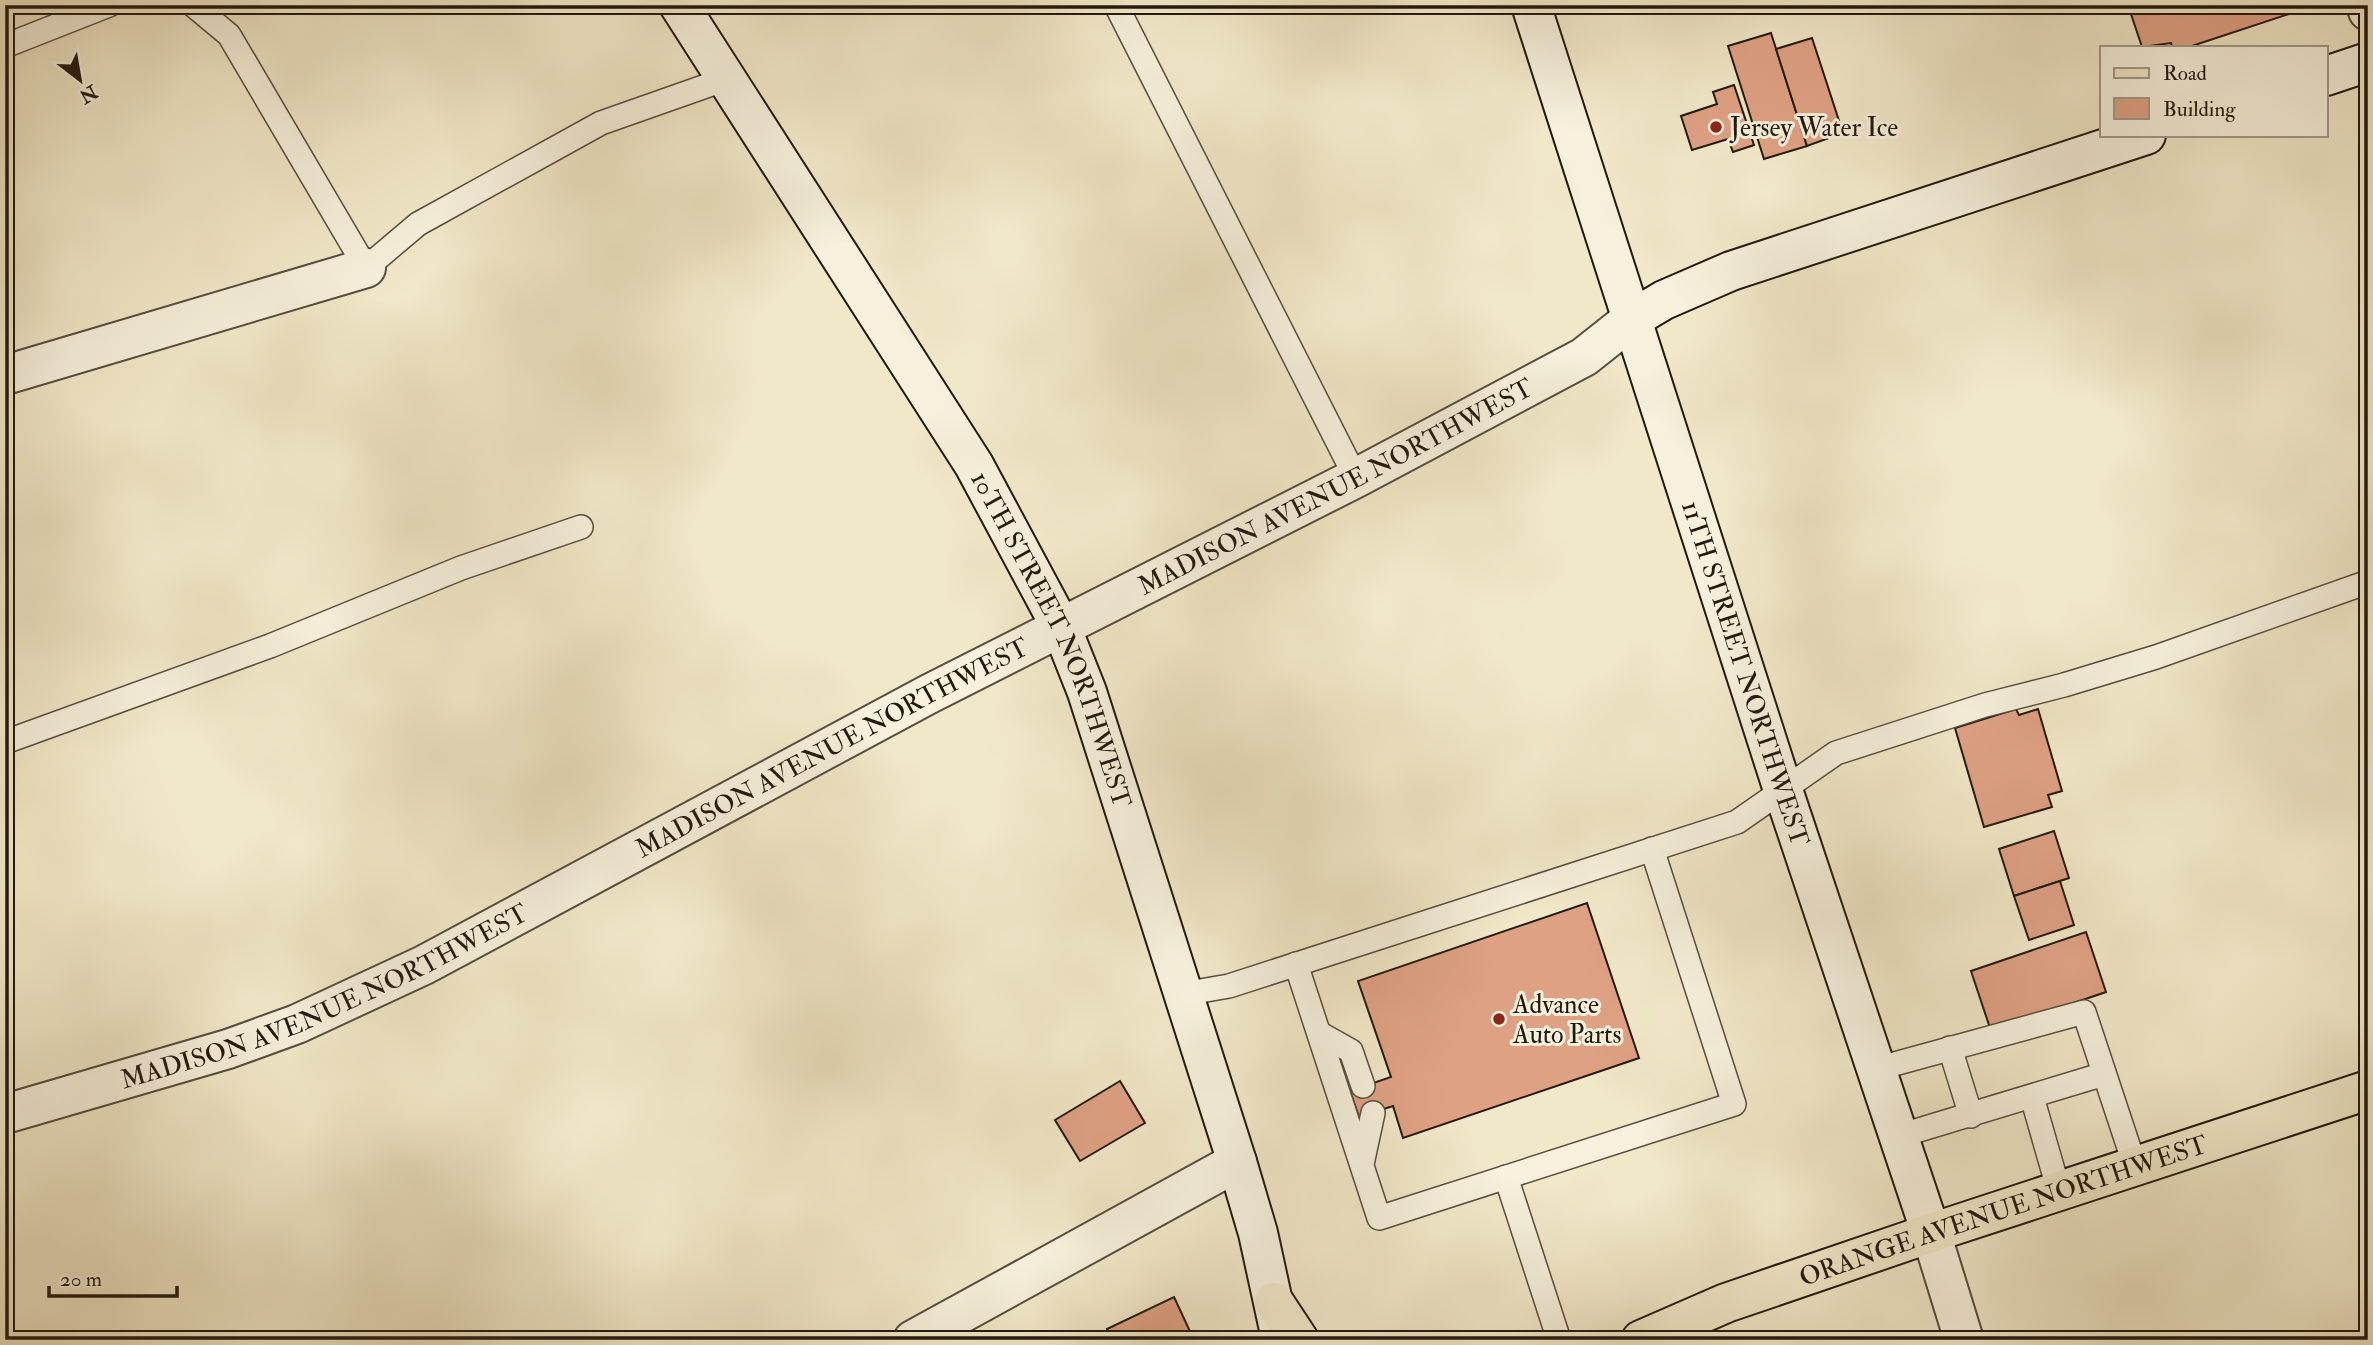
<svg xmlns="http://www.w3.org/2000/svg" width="2373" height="1345" viewBox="0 0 2373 1345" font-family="'IM FELL Double Pica',serif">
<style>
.building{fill:#dfa184;stroke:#22190e;stroke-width:2}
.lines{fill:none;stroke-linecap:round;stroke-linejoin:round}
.lane-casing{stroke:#564d3d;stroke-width:26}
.street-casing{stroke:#564d3d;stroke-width:42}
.secondary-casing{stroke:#22190e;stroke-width:42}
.primary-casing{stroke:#22190e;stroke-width:42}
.lane{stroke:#f6f0dc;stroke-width:23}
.street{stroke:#f6f0dc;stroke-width:38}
.secondary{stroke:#f6f0dc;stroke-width:38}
.primary{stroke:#f1e8c9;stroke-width:38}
.poi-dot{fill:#8f2418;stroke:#f6f0dc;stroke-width:2.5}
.labels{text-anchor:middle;stroke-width:6;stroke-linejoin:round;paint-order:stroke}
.poi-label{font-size:26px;fill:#22190e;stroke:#f6f0dc;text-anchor:start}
.street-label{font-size:26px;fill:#22190e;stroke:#f6f0dc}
</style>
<rect width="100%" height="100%" fill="#f1e8c9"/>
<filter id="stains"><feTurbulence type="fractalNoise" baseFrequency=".00286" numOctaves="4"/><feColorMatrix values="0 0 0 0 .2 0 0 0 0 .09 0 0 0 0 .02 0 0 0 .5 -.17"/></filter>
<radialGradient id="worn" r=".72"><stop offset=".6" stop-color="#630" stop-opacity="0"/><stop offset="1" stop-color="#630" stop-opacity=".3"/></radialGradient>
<g class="building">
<polygon points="2128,5 2306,5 2307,8 2189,47 2172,47 2171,43 2142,47"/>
<polygon points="1771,33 1807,146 1764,159 1728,46"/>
<polygon points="1812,38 1843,133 1807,146 1776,49"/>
<polygon points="1734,85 1754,145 1733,152 1728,139 1692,150 1681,116 1717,104 1713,92"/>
<polygon points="2016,709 2019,715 2038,709 2062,791 2048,795 2052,807 1984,827 1955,728"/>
<polygon points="2054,831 2069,878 2014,896 1999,849"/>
<polygon points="2060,881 2074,925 2029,940 2014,896"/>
<polygon points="1587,903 1639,1058 1403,1138 1393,1106 1359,1117 1350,1091 1391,1077 1358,981"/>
<polygon points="2086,932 2106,992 1991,1031 1971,971"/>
<polygon points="1120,1081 1145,1123 1080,1161 1055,1120"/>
<polygon points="1174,1297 1194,1340 1113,1340 1107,1329"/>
</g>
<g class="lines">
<defs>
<g id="lane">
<polyline points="193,5 229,35 366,268 418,224 601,123 726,79"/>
<polyline points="1116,5 1356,478"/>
<polyline points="5,46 109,5"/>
<polyline points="5,742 270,646 461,568 581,527"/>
<polyline points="1296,964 1379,1218 1734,1104 1652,849"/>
<polyline points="1183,994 1229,986 1737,822 1836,753 1985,705 2064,685 2156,657 2368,582"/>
<polyline points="1319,1033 1351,1051 1363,1086"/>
<polyline points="1950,1048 1971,1116"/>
<polyline points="1876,1069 2084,1012 2135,1166"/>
<polyline points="2032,1097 2059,1191"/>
<polyline points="1899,1136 2104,1074"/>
<polyline points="1362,1164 1373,1113"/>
<polyline points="1506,1177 1559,1340"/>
</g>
<g id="street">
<polyline points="2366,5 2368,11"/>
<polyline points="5,375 366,268"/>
<path id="s1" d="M5,1114L228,1049L297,1024L424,965L929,694L1356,478L1584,357L1632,319"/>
<polyline points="1931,1233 1964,1340"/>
<polyline points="913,1340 1237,1162"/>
</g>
<g id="secondary">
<path id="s2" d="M679,5L974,465L1062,629L1087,692L1237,1162L1258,1233L1280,1334"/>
<path id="s3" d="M1531,5L1783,790L1931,1233"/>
<polyline points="2326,76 2368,62"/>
<polyline points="1632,319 1664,300 1731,271 2146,135"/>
</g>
<g id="primary">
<polyline points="1274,1302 1299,1340"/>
<path id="s4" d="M1641,1340L1726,1303L1931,1233L2368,1090"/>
</g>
</defs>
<use href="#lane" class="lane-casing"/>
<use href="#street" class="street-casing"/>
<use href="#secondary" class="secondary-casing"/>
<use href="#primary" class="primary-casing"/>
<use href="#lane" class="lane"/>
<use href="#street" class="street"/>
<use href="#secondary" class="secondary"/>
<use href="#primary" class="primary"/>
</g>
<g class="poi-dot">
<circle cx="1716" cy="127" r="7"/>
<circle cx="1499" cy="1019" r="7"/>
</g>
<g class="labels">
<g class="poi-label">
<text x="1730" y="136">Jersey Water Ice</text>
<text x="1513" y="1013">Advance<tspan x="1513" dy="30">Auto Parts</tspan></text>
</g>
<g class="street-label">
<text dy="9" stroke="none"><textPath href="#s1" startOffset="1475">MADISON AVENUE NORTHWEST</textPath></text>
<text dy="9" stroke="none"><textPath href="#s2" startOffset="738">10TH STREET NORTHWEST</textPath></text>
<text dy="9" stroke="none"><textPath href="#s3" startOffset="702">11TH STREET NORTHWEST</textPath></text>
<text dy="9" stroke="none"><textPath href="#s1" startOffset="908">MADISON AVENUE NORTHWEST</textPath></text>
<text dy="9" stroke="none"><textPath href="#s1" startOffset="341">MADISON AVENUE NORTHWEST</textPath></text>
<text dy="9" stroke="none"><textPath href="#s4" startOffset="385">ORANGE AVENUE NORTHWEST</textPath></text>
</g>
</g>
<rect width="2373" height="1345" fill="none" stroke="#f1e8c9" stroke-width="28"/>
<rect x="7" y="7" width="2359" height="1331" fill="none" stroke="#22190e" stroke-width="3.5"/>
<rect x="14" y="14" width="2345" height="1317" fill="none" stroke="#22190e" stroke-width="2"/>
<rect x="2100" y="46" width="228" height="91" fill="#f6f0dc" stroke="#a19a8a" stroke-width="2"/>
<rect x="2114" y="68" width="35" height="10" fill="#f1e8c9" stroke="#a19a8a" stroke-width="2"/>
<text x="2163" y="80" font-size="21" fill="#22190e">Road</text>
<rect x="2114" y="98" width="35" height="21" fill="#dfa184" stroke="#a19a8a" stroke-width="2"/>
<text x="2163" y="116" font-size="21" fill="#22190e">Building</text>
<g transform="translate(80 80) rotate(149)" stroke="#f6f0dc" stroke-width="5" paint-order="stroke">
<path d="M0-5L12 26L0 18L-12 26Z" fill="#22190e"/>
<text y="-10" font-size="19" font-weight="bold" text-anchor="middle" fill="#22190e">N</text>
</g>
<path d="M49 1286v10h128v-10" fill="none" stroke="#22190e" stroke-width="3.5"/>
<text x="60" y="1286" font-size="21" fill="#22190e" stroke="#f6f0dc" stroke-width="5" paint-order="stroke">20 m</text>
<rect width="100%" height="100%" filter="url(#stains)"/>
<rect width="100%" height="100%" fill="url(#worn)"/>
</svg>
